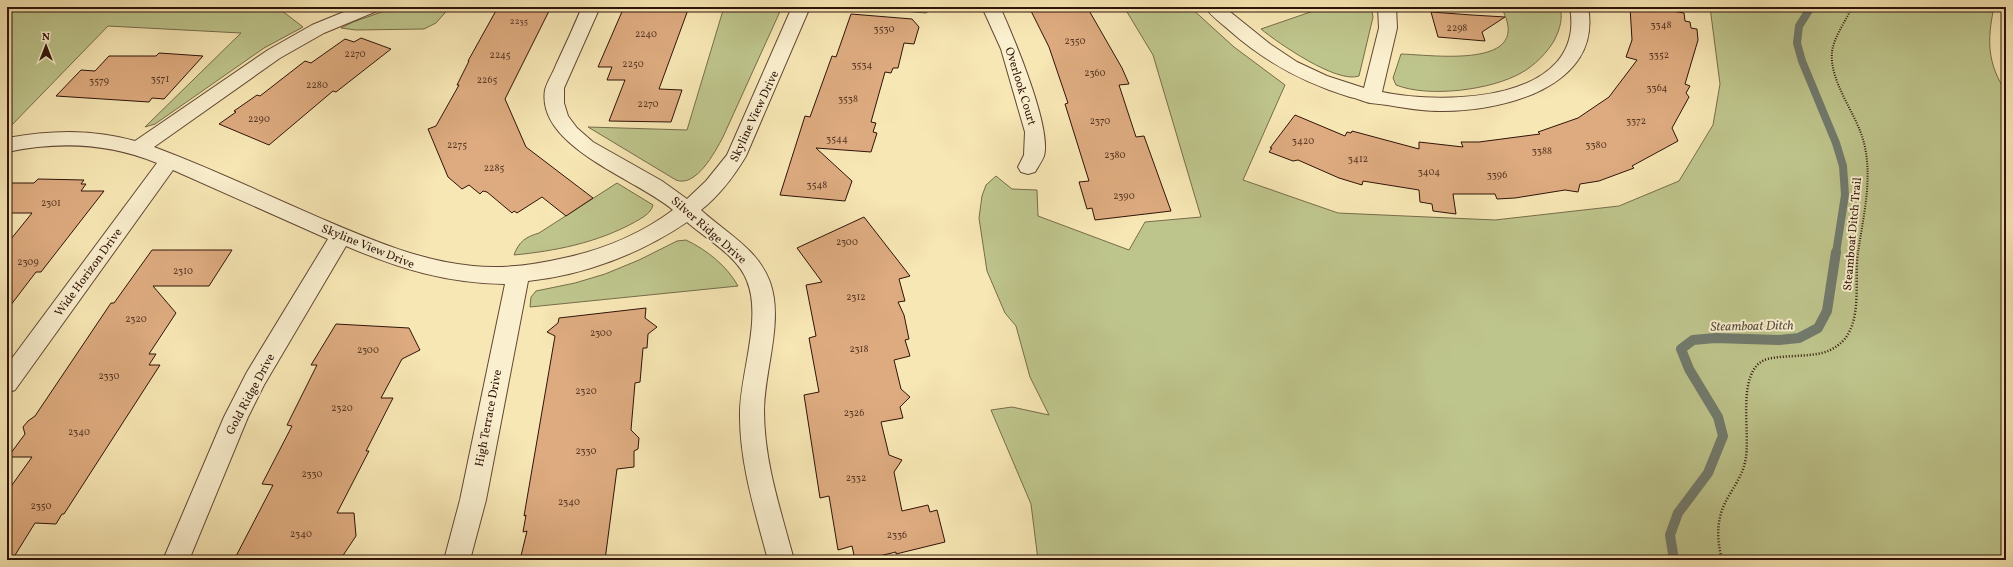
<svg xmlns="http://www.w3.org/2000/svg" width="2013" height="567" viewBox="0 0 2013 567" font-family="Vollkorn,serif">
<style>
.green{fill:#bec58c;stroke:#776c4a}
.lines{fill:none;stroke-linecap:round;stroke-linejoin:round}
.stream-far1{stroke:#717a6d;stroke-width:8}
.stream{stroke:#717a6d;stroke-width:10}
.building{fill:#ddab7f;stroke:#301309}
.minor-casing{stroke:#624834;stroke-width:2}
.path-far1{stroke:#301309;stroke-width:2;stroke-dasharray:1 1.5;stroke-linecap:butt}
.path{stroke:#301309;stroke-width:2.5;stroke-dasharray:1 2;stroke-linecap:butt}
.minor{fill:#faefce;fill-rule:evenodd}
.labels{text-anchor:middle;stroke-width:4;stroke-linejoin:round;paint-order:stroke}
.far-number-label{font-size:9px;fill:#5b3926}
.number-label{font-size:10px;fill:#5b3926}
.street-label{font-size:12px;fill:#301309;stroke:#faefce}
.water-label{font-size:13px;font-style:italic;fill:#564f43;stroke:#faefce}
</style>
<rect width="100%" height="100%" fill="#f7e7b4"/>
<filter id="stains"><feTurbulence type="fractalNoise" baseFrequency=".005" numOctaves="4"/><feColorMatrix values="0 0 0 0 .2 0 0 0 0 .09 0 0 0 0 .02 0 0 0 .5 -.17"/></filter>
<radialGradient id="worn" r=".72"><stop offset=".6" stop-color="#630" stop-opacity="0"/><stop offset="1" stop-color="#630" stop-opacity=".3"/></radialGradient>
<g class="green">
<polygon points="7,7 277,7 303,27 264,48 155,124 145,127 241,33 108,26 7,130"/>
<polygon points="396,7 450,7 436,23 424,29 356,30 341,28 353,22"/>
<path d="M724,7H782L723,137C715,152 696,188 676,180L588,127L687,130Z"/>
<polygon points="856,7 935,7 926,13"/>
<path d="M1124,7H1190L1234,47L1285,85L1243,180L1338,213L1495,220L1619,206L1679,181L1713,125L1720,84L1710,7H1994C1987,40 1987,63 2006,92V560H1652L1651,557L1642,560H1038L1031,504L991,410L1012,407L1049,415L1030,377L1016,326L1005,313L987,271L979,218L982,196L986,185L996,176L1012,189L1037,190L1038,216L1129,250L1145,222L1201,217L1153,55Z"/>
<path d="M1325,7H1371L1373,17L1359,76C1337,84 1278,43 1261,29Z"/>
<path d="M1501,7H1560C1563,19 1560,28 1555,39C1548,52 1534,66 1521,73C1491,90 1429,98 1396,85L1393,78L1401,54C1434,55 1536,70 1501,7Z"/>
<path d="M617,183L653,205C651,214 640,219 633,223C596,243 555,251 514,255C519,241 526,237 539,233Z"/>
<path d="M686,240C707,250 727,266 738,286L530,307L531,297L536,291L575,283L605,274L639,260L677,241Z"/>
</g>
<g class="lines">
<polyline class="stream-far1" points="1811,7 1799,26 1797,43 1802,61 1836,143 1843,166 1845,195 1836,253"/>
<polyline class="stream" points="1674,560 1670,535 1678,513 1708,473 1723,436 1718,417 1689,369 1681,349 1693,340 1715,338 1779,340 1799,338 1818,328 1827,311 1836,252"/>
</g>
<g class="building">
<polygon points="498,7 551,7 505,99 526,147 593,198 566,216 542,197 517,213 514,211 512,213 487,192 483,191 480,194 469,185 462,189 448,177 428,129 436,126 459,85 457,85 469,61 468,61"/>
<polygon points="624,7 689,7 659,89 682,90 671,122 609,121 625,80 607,80 612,67 598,67"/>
<polygon points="1029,7 1087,7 1122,68 1129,84 1119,85 1136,137 1144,136 1171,211 1095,220 1092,208 1087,209 1079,182 1089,181 1065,104 1068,103 1049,47"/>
<polygon points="1630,7 1649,7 1684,13 1685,21 1690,22 1691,28 1697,29 1698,40 1685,84 1690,86 1686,93 1689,97 1672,128 1678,141 1632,166 1634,168 1599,181 1580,184 1578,192 1565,190 1515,198 1497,199 1495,194 1453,194 1456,214 1433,211 1432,204 1420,202 1419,190 1363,181 1362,185 1339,178 1298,160 1293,161 1269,152 1272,148 1270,148 1295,115 1345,136 1347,132 1351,133 1352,131 1419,149 1419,142 1463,147 1461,142 1479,142 1540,134 1538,132 1578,118 1609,97 1637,60 1626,57 1632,40"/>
<polygon points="1431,12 1472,15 1505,17 1482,32 1485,41 1438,37"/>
<polygon points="851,14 912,19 919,27 914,44 904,43 898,68 893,68 891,73 885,72 871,122 876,123 873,132 877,133 871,152 816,148 852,181 845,201 780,195 805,116 810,117 832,56 836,57"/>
<polygon points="361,38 391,49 336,92 333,91 269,145 219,124 236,112 234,111 257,95 260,96 305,61 311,63 345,39 354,42"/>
<polygon points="159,53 203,56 164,99 152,98 149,102 56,96 81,70 95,71 109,56 156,56"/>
<polygon points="38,179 84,180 81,184 86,184 81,191 104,191 41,272 36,272 7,310 7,244 32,213 7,213 7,183 34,183"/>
<polygon points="864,217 910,276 899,279 905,301 898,302 904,315 909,339 905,340 910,356 894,360 901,389 910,397 900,407 903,418 881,422 889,455 902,460 894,472 902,511 928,505 930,512 937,510 945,542 896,554 896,552 862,560 855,560 852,546 838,550 829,496 820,498 804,395 819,392 809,338 816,336 806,285 822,282 797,248"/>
<polygon points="152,250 232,250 209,286 153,286 176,313 149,354 156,354 149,365 160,365 64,514 62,514 56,524 35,523 12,560 7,560 7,492 32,457 8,457 25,434 23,427 28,421 35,416 111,303 114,303"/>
<polygon points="646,308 645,318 657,327 648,334 647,348 643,348 640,382 635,383 631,430 639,438 638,449 634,451 634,467 617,469 605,560 520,560 527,531 523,532 526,515 524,516 555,336 547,332 558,323 559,318"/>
<polygon points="336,324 409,328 420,350 402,359 381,398 393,398 366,451 369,451 337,513 354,513 356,536 340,560 234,560 273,485 262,484 292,426 287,425 317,365 311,365"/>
</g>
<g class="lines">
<defs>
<g id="minor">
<path d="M356,7H380L377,11L324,33L280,58L154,147C213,169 269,196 327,221C374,241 421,261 473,266C504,269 534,265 564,258C602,250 641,234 673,210C637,179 536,147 545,90C547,82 553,73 556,65C565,46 574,26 582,7H600L564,88V103L568,116L577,128L593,142L662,181L687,199L706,181L727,155L792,7H810L746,156C734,176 720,195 701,210C725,232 758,249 770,282C784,321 764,371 764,411C764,462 781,511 794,560H768C755,511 739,462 740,411C741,372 762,317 747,281C738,256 706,239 687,222C640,254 584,275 528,281L486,500L470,560H444L460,500L505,284C446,283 400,269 346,246L264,385L248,417L189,560H163L224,417L247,372L328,239L173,170L15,390L7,393V365L157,163C108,143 59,141 7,152V138C51,130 92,129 135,141L268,50L312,25Z"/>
<path d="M982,7H1000C1013,36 1052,127 1044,156C1042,161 1038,167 1035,172L1028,174L1021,172L1018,167L1024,155L1025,132L1001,49Z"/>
<path d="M1205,7H1224L1270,44L1297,62L1327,76L1364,88L1379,28L1378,7H1396L1397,28L1382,92C1443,105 1587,103 1570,7H1588C1603,88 1500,112 1439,111C1416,111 1393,105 1370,103C1364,102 1357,98 1350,97C1304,83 1265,62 1229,30C1221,23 1211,16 1205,7Z"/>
</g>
</defs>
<use href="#minor" class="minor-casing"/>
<path class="path-far1" d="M1852,7C1846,21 1834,36 1832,52C1829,82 1857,114 1864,143C1873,179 1863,217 1858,253"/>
<path class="path" d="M1722,560C1717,541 1716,521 1725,503C1732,489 1742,477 1745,462C1752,436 1734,370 1767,359C1785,355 1804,357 1822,353C1868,340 1853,287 1858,252"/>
<use href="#minor" class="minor"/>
</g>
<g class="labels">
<g class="far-number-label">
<text x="519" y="24">2235</text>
</g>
<g class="number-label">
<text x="1661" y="28">3348</text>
<text x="1457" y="31">2298</text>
<text x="884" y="32">3530</text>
<text x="646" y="37">2240</text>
<text x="1075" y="44">2350</text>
<text x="355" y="57">2270</text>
<text x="500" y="58">2245</text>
<text x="1659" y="58">3352</text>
<text x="633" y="67">2250</text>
<text x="862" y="68">3534</text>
<text x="1095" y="76">2360</text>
<text x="160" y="82">3571</text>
<text x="487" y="83">2265</text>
<text x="99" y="84">3579</text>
<text x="317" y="88">2280</text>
<text x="1657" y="91">3364</text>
<text x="848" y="102">3538</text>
<text x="648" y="107">2270</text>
<text x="259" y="122">2290</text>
<text x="1100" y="124">2370</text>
<text x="1636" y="124">3372</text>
<text x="837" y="142">3544</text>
<text x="1303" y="144">3420</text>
<text x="457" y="148">2275</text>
<text x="1596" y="148">3380</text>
<text x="1542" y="154">3388</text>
<text x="1115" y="158">2380</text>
<text x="1358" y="162">3412</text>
<text x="494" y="171">2285</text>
<text x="1429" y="175">3404</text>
<text x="1497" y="178">3396</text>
<text x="817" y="188">3548</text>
<text x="1124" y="199">2390</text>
<text x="51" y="206">2301</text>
<text x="847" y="245">2300</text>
<text x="28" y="265">2309</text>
<text x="183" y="274">2310</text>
<text x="856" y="300">2312</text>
<text x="136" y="322">2320</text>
<text x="601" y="336">2300</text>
<text x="859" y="352">2318</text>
<text x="368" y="353">2300</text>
<text x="109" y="379">2330</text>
<text x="586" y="394">2320</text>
<text x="342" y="411">2320</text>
<text x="854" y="416">2326</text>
<text x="79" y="435">2340</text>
<text x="586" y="454">2330</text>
<text x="312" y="477">2330</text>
<text x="856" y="481">2332</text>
<text x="569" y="505">2340</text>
<text x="41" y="509">2350</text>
<text x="301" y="537">2340</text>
<text x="897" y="538">2336</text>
</g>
<g class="street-label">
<text transform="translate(1021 86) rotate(73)" y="4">Overlook Court</text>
<text transform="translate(754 116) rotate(-65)" y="4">Skyline View Drive</text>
<text transform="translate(709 230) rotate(41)" y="4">Silver Ridge Drive</text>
<text transform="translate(1852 234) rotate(-85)" y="4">Steamboat Ditch Trail</text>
<text transform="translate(368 246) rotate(22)" y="4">Skyline View Drive</text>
<text transform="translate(88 272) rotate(-54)" y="4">Wide Horizon Drive</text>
<text transform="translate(250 394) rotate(-62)" y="4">Gold Ridge Drive</text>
<text transform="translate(488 418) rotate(-79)" y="4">High Terrace Drive</text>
</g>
<g class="water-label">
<text transform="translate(1752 325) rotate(-1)" y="5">Steamboat Ditch</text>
</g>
</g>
<rect width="2013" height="567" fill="none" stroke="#f7e7b4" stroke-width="24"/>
<rect x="8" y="8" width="1997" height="551" fill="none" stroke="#301309" stroke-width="2"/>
<rect x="12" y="12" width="1989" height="543" fill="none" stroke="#301309"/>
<g transform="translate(46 46)" stroke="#faefce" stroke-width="3" paint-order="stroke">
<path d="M0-3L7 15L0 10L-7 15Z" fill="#301309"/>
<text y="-6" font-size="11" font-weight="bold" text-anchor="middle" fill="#301309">N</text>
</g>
<rect width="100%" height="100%" filter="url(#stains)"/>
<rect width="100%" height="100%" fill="url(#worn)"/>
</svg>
